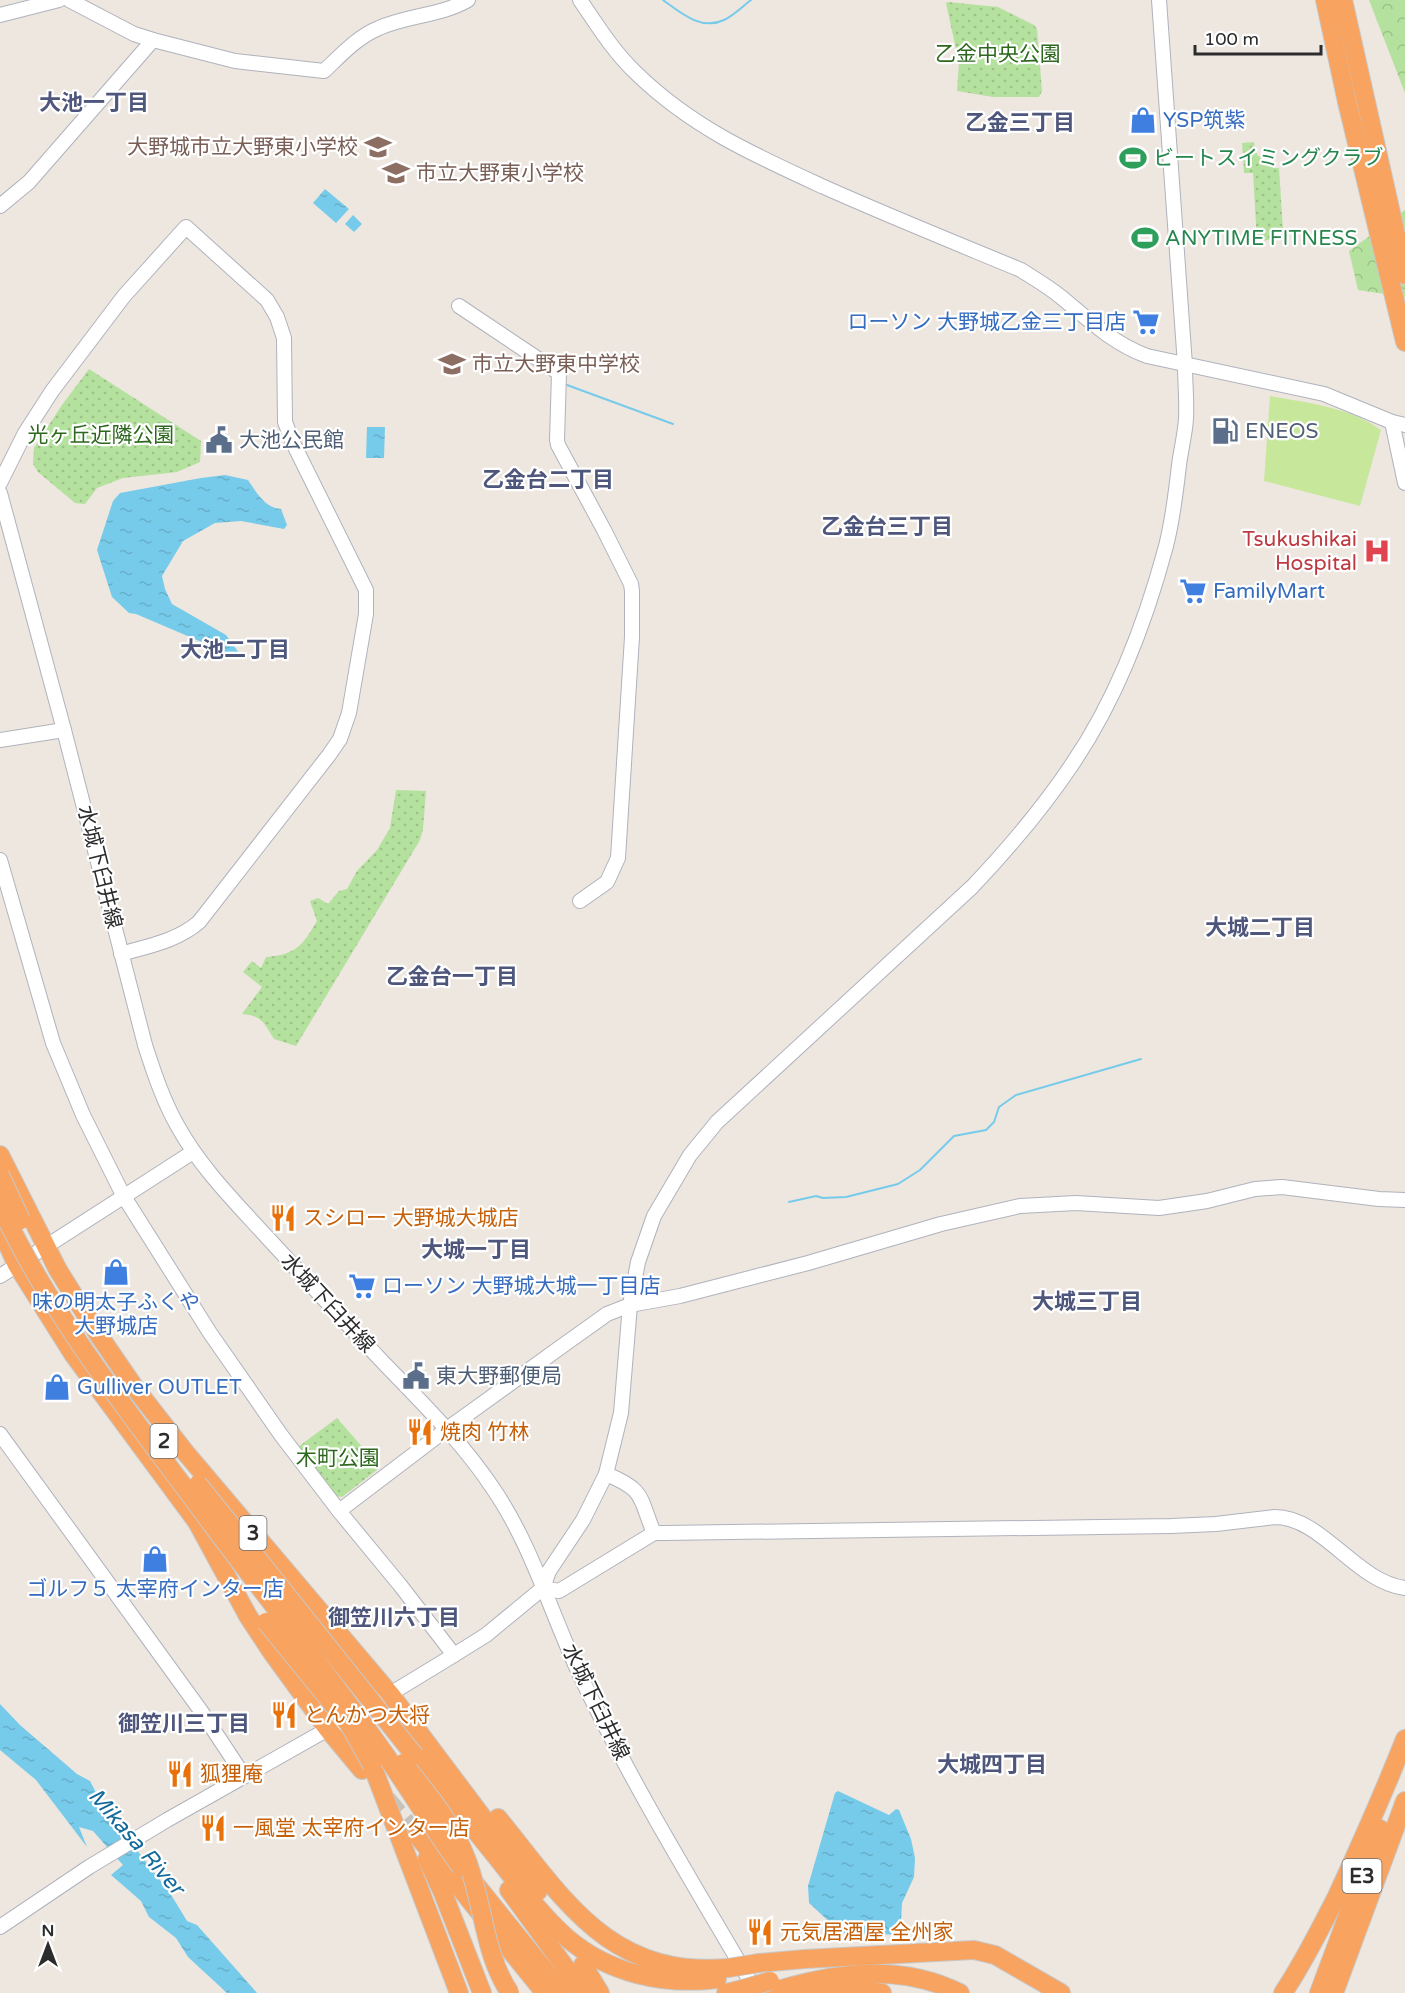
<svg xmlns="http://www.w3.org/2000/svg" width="1405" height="1993" viewBox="0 0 1405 1993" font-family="'Varela Round','Noto Sans JP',sans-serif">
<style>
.forest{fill:url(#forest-crowns)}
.park{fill:url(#park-dots)}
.pitch{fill:#c7e89b}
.water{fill:url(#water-ripples)}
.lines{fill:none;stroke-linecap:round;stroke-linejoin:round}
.stream{stroke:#77cbea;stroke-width:2}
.highway-tunnel{stroke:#c6c2bc;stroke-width:18;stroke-dasharray:18 9;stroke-linecap:butt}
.secondary-casing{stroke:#b0b2bc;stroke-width:16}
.highway-casing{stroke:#c8c8c8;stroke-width:20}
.secondary{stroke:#fff;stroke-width:14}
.highway{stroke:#f8a360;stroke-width:18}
.highway-bridge-casing{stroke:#c8c8c8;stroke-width:20;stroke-linecap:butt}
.highway-bridge{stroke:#f8a360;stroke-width:18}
.labels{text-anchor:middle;stroke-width:4.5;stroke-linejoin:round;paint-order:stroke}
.shield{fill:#fff;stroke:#6b6b6b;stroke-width:1.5}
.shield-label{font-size:20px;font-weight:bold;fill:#2c2c2c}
.park-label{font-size:21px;fill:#2d681e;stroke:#fff}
.shop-label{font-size:21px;fill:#366cbe;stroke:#fff;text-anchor:start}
.education-label{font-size:21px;fill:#785e54;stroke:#fff;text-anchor:start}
.leisure-label{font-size:21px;fill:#27864d;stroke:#fff;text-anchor:start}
.service-label{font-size:21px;fill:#4e5e75;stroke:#fff;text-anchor:start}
.health-label{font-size:21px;fill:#be3a42;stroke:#fff;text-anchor:end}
.street-label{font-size:21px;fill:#2c2c2c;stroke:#fff}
.food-label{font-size:21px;fill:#c56008;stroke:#fff;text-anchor:start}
.neighbourhood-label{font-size:22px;font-weight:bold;fill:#4e567c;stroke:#fff}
.water-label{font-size:22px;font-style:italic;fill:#136a9a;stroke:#fff}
</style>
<defs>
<pattern id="forest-crowns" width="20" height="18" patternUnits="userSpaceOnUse" patternTransform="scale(1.5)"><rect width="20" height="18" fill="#b5e19e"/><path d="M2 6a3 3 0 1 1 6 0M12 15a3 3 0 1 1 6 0" fill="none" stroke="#9cc188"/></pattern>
<pattern id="park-dots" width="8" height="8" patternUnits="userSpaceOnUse" patternTransform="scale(1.5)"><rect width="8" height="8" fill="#b5e19e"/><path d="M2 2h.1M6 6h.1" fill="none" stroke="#9cc188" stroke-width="1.8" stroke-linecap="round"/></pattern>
<pattern id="water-ripples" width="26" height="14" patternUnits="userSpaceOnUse" patternTransform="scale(1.5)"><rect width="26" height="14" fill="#77cbea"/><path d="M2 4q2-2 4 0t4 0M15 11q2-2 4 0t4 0" fill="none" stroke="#67aec9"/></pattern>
</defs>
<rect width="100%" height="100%" fill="#ede7e0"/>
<g class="forest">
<polygon points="1369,0 1405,0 1405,93"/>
<polygon points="1405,210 1405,297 1358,290 1349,251"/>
</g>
<g class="park">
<polygon points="948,2 998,7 1034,25 1037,29 1042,91 1039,97 993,97 957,91 959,63 946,3"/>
<polygon points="1254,142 1255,151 1258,156 1268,155 1268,162 1273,162 1274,168 1279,168 1283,231 1275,231 1275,235 1270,235 1270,240 1257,241 1253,173 1244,173 1242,143"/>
<polygon points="89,369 201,441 200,462 177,472 123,478 97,488 85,504 75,503 38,472 33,464 34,448 62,405"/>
<path d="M396,790L426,791L423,829L420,840L296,1046L274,1039C265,1024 261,1015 242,1014L262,987L243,972L252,961L261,968L266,957C296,955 303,945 317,921L310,901L318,898L328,904L339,891L347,889L357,871L377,850L390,828Z"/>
<polygon points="337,1418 378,1465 377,1470 342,1497 334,1496 298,1447"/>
</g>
<path class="pitch" d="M1270,396C1307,403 1350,407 1381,430L1360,506L1264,481Z"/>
<g class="water">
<polygon points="325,189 349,209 336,223 313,203"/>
<polygon points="353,215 362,224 354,232 345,224"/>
<polygon points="367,427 385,427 384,458 366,458"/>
<path d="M225,475L248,480C257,493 264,507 281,509L287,525L284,529L241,521L215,523L183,541L162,576L165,589L172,604L226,635L239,653L225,652L136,614L129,613L112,597L97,550L113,501L120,493L201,478Z"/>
<polygon points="0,1704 20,1725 77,1774 90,1781 103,1806 170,1893 187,1921 197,1925 257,1993 227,1993 188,1957 176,1938 149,1917 141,1901 111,1875 123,1865 93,1831 79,1827 87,1847 36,1780 0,1750"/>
<polygon points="838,1791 889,1815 896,1809 899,1810 911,1839 915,1858 914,1877 902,1903 901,1923 908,1931 905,1935 837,1933 836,1928 809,1903 808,1886 835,1793"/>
</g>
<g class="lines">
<g class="stream">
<path d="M663,0C681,13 701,31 724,20C733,16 743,6 751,0"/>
<polyline points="567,385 673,424"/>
<polyline points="789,1202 816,1196 823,1198 846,1197 898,1184 920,1170 954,1136 986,1130 994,1122 999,1107 1016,1095 1141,1059"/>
</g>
<polyline class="highway-tunnel" points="387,1799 417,1835"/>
<defs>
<g id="secondary">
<path d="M69,0L134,34L153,40L235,61L324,71C341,55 357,37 379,28C408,15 440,16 468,0"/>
<path d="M580,0C597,25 613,51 635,72C691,127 754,155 824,187C889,216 956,243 1021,270C1035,279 1049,287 1061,297C1089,320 1112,343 1147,356L1324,394L1392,422L1405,425"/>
<polyline points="0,15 59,0"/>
<polyline points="0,206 29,182 153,40"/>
<polyline points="459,306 559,373 557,440 558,445 604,530 631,584 632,591 632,637 618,858 607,882 580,901"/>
<polyline points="1392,422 1405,483"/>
<path d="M0,483L25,433L52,391L124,296L186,227L267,300L277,317L284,338L285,422L294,445L366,590V614L349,713L340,739L329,755L199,922C177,941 148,946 121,954"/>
<path d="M0,493L64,730L145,1045C154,1073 163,1100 177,1125C200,1167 234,1201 266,1236C304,1277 341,1318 379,1358C418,1399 460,1439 492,1487C531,1543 550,1611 579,1673C631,1783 696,1888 757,1993"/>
<polyline points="0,740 64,730"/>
<polyline points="0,860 53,1043 83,1115 123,1195 210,1333 281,1435 339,1511 400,1585 454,1655"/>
<polyline points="0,1276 193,1152"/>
<polyline points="0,1434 201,1711 244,1776"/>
<path d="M606,1474C646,1490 639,1498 654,1533H664L1171,1526L1216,1524L1275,1517C1322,1517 1356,1582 1405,1588"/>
<polyline points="339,1511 447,1429 558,1349 607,1314 630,1305 680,1296 808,1263 941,1224 1020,1206 1076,1203 1159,1208 1207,1201 1255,1189 1282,1187 1379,1199 1405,1200"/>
<polyline points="543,1588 559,1591 654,1533"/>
<path d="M0,1927L89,1867L167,1820L390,1694L454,1655L486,1635L543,1588L549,1571L583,1520L606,1474L621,1413L630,1305L638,1262L654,1216L690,1155L717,1122L972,887C1009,848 1043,808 1073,763C1117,698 1146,621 1166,546C1173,519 1176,492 1179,465C1181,450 1185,434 1186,419C1187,401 1185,383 1185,365L1159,0"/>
</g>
<g id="highway">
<polyline points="1325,0 1347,102 1405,342"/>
<polyline points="1343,0 1405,275"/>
<polyline points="0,1155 58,1270 98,1334 135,1388 185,1452 390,1694 538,1891"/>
<polyline points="0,1228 17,1265 73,1354 197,1522 248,1616 271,1651 327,1728 362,1770"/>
<path d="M415,1756C442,1789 468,1822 495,1855C518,1884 540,1914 567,1938C608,1973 664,1986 717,1979"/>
<polyline points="372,1765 459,1993"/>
<path d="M498,1818C564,1899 609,1978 728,1968"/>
<polyline points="417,1835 545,1993"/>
<polyline points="427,1859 443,1893 482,1993"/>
<polyline points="472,1880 563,1993"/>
<polyline points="509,1890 584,1993"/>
<polyline points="759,1963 805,1959 974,1950 995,1955 1061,1993"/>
<polyline points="583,1965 600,1993"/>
<polyline points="726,1993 743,1989"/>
<path d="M768,1993C831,1973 898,1962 960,1993"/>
<polyline points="810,1993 847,1988 882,1993"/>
<path d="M1283,1993C1304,1962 1320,1929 1337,1896C1361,1844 1384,1792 1405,1739"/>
<polyline points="1319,1993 1380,1829"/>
<polyline points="1334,1993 1405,1801"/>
</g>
</defs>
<use href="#secondary" class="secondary-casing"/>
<use href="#highway" class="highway-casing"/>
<use href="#secondary" class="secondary"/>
<use href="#highway" class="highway"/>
<defs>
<g id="highway-bridge">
<polyline points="0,1175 21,1220"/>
<path d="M0,1206C55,1323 137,1422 213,1526C267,1598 324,1669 377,1743C406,1783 431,1826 461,1867"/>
<polyline points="198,1484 415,1756"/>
<polyline points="266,1622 349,1724 372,1765"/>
<path d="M403,1763C426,1792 453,1823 466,1858C484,1903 483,1953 510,1993"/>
<polyline points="728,1968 759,1963"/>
<polyline points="743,1989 770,1981"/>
</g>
</defs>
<use href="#highway-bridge" class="highway-bridge-casing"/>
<use href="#highway-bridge" class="highway-bridge"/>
</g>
<defs>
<symbol id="shop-bare" viewBox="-9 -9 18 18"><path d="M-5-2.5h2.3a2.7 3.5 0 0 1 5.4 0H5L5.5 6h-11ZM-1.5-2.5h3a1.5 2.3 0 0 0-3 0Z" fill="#3f7fe0" stroke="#fff" stroke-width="2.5" paint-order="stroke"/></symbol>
<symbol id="school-bare" viewBox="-9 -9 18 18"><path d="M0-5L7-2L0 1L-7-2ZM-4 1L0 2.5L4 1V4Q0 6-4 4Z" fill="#8d6e63" stroke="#fff" stroke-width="2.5" paint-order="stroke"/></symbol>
<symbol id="stadium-bare" viewBox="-9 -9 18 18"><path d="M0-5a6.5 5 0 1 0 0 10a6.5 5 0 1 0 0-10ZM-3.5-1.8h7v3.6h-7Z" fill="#2e9e5b" stroke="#fff" stroke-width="2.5" paint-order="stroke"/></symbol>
<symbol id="supermarket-bare" viewBox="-9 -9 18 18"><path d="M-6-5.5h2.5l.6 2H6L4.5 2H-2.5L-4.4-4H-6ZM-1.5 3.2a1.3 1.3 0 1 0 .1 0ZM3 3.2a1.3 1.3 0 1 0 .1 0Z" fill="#3f7fe0" stroke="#fff" stroke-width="2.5" paint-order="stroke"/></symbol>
<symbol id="fuel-bare" viewBox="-9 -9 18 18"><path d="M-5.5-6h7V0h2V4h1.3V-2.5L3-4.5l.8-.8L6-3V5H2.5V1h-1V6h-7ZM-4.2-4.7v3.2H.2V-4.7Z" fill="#5c6f8a" stroke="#fff" stroke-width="2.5" paint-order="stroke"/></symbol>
<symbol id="civic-bare" viewBox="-9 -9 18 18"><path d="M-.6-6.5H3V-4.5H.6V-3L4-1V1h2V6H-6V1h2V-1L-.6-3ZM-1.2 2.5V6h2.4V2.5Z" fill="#5c6f8a" stroke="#fff" stroke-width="2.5" paint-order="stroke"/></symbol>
<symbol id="hospital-bare" viewBox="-9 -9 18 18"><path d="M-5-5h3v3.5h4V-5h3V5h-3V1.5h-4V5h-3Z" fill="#e0444e" stroke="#fff" stroke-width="2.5" paint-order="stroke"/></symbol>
<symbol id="restaurant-bare" viewBox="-9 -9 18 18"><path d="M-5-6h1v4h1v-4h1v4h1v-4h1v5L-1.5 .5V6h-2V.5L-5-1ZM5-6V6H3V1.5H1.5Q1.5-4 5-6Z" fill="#e8710a" stroke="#fff" stroke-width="2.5" paint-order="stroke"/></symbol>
</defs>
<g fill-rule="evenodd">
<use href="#shop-bare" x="1124" y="101" width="38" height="38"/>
<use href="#school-bare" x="359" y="128" width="38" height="38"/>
<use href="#stadium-bare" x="1114" y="139" width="38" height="38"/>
<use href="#school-bare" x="377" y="154" width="38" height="38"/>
<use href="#stadium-bare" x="1126" y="219" width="38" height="38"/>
<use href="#supermarket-bare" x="1127" y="303" width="38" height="38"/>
<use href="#school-bare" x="433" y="345" width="38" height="38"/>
<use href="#fuel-bare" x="1206" y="412" width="38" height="38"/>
<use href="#civic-bare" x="200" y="421" width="38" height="38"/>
<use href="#hospital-bare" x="1358" y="532" width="38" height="38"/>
<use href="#supermarket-bare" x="1174" y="572" width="38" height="38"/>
<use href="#restaurant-bare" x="264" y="1199" width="38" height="38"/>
<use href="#shop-bare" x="97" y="1253" width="38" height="38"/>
<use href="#supermarket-bare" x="343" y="1267" width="38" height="38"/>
<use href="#civic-bare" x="397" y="1357" width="38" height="38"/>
<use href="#shop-bare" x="38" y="1368" width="38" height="38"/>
<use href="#restaurant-bare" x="401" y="1413" width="38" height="38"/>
<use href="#shop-bare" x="136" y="1540" width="38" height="38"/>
<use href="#restaurant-bare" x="265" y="1696" width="38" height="38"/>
<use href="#restaurant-bare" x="161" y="1755" width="38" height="38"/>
<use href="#restaurant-bare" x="194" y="1809" width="38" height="38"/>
<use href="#restaurant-bare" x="741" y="1913" width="38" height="38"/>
</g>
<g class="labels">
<g class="shield">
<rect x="150.5" y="1424" width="27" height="34" rx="4.5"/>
<rect x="239.5" y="1516" width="27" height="34" rx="4.5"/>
<rect x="1342.5" y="1859" width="39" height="34" rx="4.5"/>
</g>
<g class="shield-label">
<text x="164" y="1448">2</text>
<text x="253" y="1540">3</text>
<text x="1362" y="1883">E3</text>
</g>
<g class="park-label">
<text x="998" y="61">乙金中央公園</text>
<text x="101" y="442">光ヶ丘近隣公園</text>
<text x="338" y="1465">木町公園</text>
</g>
<g class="shop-label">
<text x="1163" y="127">YSP筑紫</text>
<text x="1126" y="329" text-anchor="end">ローソン 大野城乙金三丁目店</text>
<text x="1213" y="598">FamilyMart</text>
<text x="382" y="1293">ローソン 大野城大城一丁目店</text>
<text x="116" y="1309" text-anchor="middle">味の明太子ふくや<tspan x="116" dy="24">大野城店</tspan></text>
<text x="77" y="1394">Gulliver OUTLET</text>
<text x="155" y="1596" text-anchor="middle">ゴルフ５ 太宰府インター店</text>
</g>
<g class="education-label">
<text x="358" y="154" text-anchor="end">大野城市立大野東小学校</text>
<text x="416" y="180">市立大野東小学校</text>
<text x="472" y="371">市立大野東中学校</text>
</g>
<g class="leisure-label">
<text x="1153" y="165">ビートスイミングクラブ</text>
<text x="1165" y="245">ANYTIME FITNESS</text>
</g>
<g class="service-label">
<text x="1245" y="438">ENEOS</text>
<text x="239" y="447">大池公民館</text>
<text x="436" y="1383">東大野郵便局</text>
</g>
<g class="health-label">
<text x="1357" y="546">Tsukushikai<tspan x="1357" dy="24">Hospital</tspan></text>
</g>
<g class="street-label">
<text transform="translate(100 867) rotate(76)" y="7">水城下臼井線</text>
<text transform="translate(328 1303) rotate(47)" y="7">水城下臼井線</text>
<text transform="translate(596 1702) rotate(64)" y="7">水城下臼井線</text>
</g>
<g class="food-label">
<text x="303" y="1225">スシロー 大野城大城店</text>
<text x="440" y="1439">焼肉 竹林</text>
<text x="304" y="1722">とんかつ大将</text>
<text x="200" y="1781">狐狸庵</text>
<text x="233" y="1835">一風堂 太宰府インター店</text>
<text x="780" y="1939">元気居酒屋 全州家</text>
</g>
<g class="neighbourhood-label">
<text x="94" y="110">大池一丁目</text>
<text x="1020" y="130">乙金三丁目</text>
<text x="548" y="487">乙金台二丁目</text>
<text x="887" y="534">乙金台三丁目</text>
<text x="235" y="657">大池二丁目</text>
<text x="1260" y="935">大城二丁目</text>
<text x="452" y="984">乙金台一丁目</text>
<text x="476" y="1257">大城一丁目</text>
<text x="1087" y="1309">大城三丁目</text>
<text x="394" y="1625">御笠川六丁目</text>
<text x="184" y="1731">御笠川三丁目</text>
<text x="992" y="1772">大城四丁目</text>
</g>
<g class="water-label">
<text transform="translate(137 1841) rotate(49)" y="8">Mikasa River</text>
</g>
</g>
<g transform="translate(48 1945)" stroke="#ffffff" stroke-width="4.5" paint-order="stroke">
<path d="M0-4.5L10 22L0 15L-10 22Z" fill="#2c2c2c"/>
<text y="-9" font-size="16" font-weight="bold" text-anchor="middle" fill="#2c2c2c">N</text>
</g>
<path d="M1195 45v9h126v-9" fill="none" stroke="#2c2c2c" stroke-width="3"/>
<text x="1204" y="45" font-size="18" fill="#2c2c2c" stroke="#ffffff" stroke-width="4.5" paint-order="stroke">100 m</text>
</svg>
